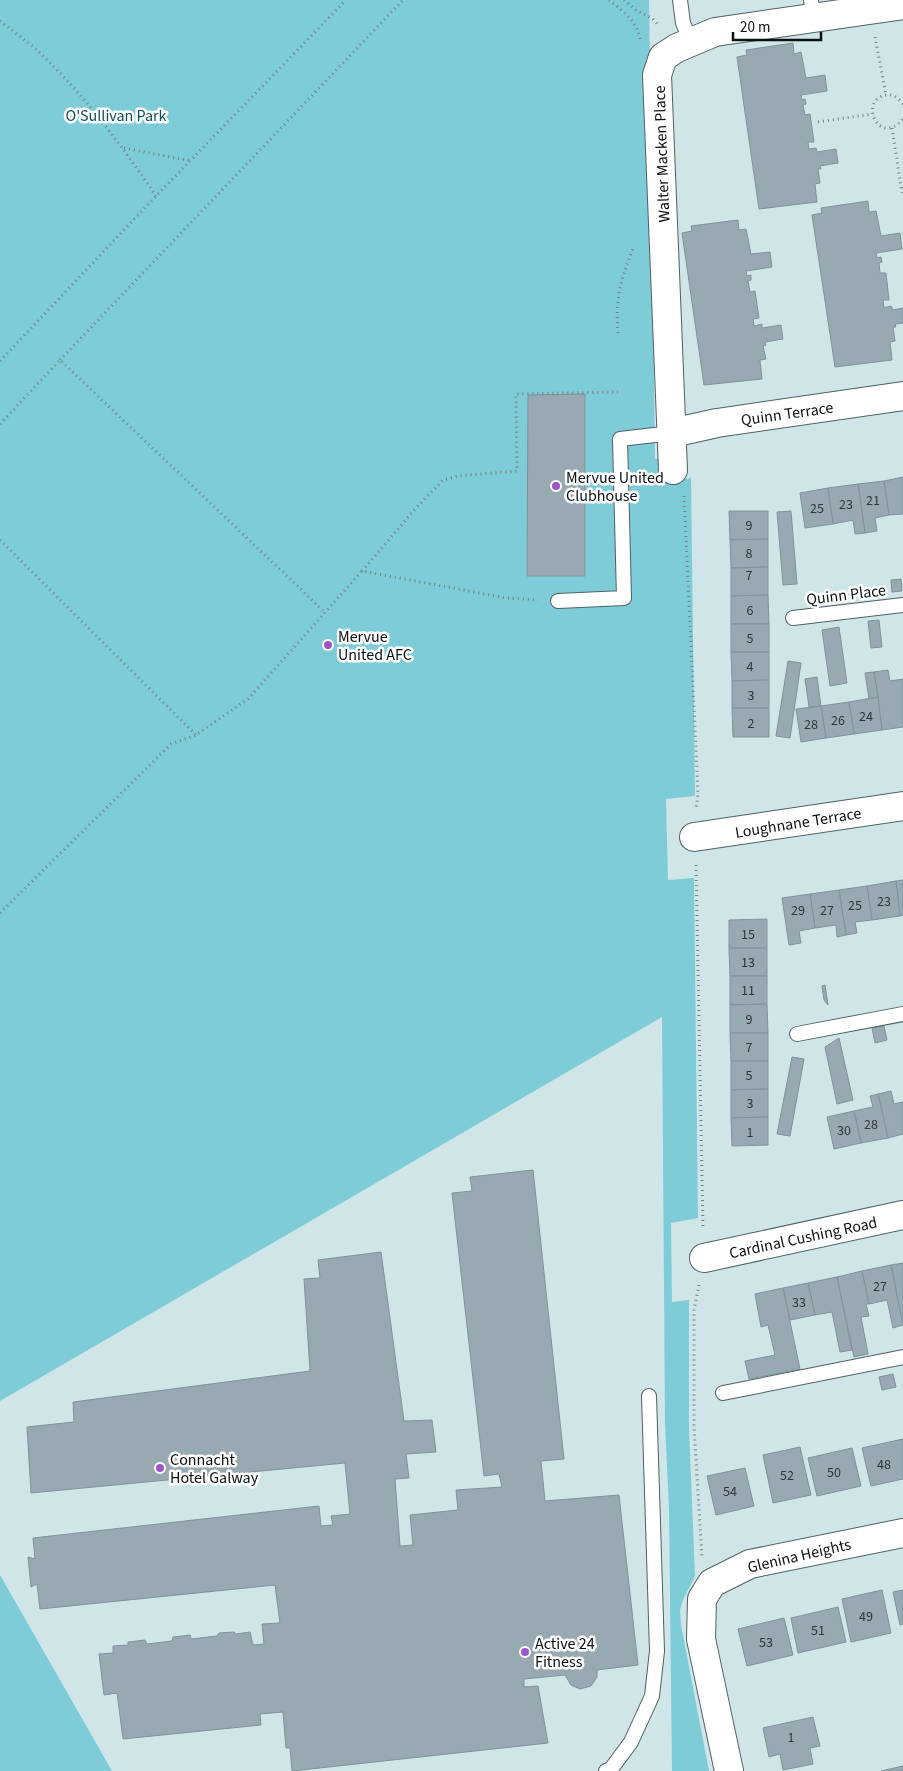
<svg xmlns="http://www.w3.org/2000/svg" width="903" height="1771" viewBox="0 0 903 1771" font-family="'Source Sans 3',sans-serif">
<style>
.green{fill:#7dccd8}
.building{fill:#98a9b2;stroke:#80929a}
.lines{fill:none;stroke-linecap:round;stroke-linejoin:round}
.service-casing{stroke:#4e6164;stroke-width:16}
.minor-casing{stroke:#4e6164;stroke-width:30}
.path{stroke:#738285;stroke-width:3;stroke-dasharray:1 4;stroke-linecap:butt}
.service{stroke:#fff;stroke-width:14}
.minor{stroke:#fff;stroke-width:28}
.poi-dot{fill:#9d56c9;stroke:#fff;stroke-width:2}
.labels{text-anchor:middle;stroke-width:5;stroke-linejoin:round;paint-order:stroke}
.number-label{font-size:14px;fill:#2e373a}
.park-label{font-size:16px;fill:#0d4f58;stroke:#fff}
.street-label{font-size:16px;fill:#0a1112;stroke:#fff}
.poi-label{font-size:16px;fill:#0a1112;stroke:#fff;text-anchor:start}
</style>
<rect width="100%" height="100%" fill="#cfe5e8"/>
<g class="green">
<polygon points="0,0 649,0 655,459 663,458 663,483 691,478 695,796 666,799 668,880 694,878 698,1218 671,1223 672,1302 689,1300 689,1428 695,1576 683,1600 680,1610 681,1625 709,1771 672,1771 669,1509 665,1423 662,1017 0,1401"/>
<polygon points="0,1575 112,1771 0,1771"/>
</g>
<g class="building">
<polygon points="793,43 794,54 801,52 806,78 825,75 827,91 801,95 802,100 805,99 806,104 803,105 805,115 810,114 814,142 808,142 809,149 816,148 817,152 836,149 838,163 820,166 821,169 818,169 820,183 815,184 817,202 759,209 737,57 747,55 746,50"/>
<polygon points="868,201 869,212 876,211 881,236 900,233 902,249 876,253 877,258 881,257 882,262 879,263 880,273 886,273 889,300 883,300 884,308 891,306 893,310 903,308 903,323 895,324 896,327 893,327 895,341 890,342 892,360 835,367 812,215 822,213 821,208"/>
<polygon points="738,220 739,230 746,229 751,254 770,252 772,267 746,271 747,276 751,275 751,280 748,281 750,292 755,291 759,318 753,319 754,326 762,324 762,328 781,325 783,339 765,342 766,345 763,346 766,359 760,360 762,379 704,385 682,233 692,231 691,226"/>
<polygon points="585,394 585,576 527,576 528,395"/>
<polygon points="903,477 903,514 889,515 884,481"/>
<polygon points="884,481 889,515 875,518 877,531 865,533 858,484"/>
<polygon points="858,484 865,533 855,534 853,520 833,524 828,488"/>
<polygon points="828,488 833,524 805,528 800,493"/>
<polygon points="729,511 768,511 768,539 730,540"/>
<polygon points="791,511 797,584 783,585 777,512"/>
<polygon points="768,539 768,567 731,568 730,540"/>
<polygon points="768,567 768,595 731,596 731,568"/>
<polygon points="901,579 902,591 892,592 891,580"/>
<polygon points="768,595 769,624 731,624 731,596"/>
<polygon points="879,620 882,647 871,648 868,621"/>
<rect x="731" y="624" width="38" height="28"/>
<polygon points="839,627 847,683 830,686 822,630"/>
<polygon points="731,652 769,652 769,680 732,681"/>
<polygon points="788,661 801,663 790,738 776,736"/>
<polygon points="888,670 890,681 903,679 903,727 882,730 874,672"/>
<polygon points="874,672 878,697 869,699 865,673"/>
<polygon points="817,677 821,706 809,707 805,679"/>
<polygon points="769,680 769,708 732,708 732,681"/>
<polygon points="878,697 882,730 854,734 849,702"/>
<polygon points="849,702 854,734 826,738 821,706"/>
<polygon points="821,706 826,738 801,742 796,709"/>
<polygon points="732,708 769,708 769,737 733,737"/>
<polygon points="903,880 903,915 900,916 896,881"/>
<polygon points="896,881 900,916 872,920 867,886"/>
<polygon points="867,886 872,920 855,922 857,933 846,935 839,890"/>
<polygon points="839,890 846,935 837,937 836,925 815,928 810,894"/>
<polygon points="810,894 815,928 799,931 801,943 789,945 782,898"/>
<polygon points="767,919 767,948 729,948 729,920"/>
<polygon points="729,948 767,948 767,976 730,976"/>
<polygon points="730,976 767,976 767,1004 730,1005"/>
<polygon points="825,985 828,1005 824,1000 822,986"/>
<polygon points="767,1004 768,1033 730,1033 730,1005"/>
<polygon points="884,1026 887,1040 875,1043 872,1028"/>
<polygon points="730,1033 768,1033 768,1061 731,1061"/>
<polygon points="839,1038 853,1100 837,1104 825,1047"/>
<polygon points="792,1057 804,1059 790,1136 777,1134"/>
<polygon points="731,1061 768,1061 768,1089 731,1090"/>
<polygon points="768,1089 768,1117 731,1118 731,1090"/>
<polygon points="891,1091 894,1104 903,1102 903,1134 888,1138 878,1094"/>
<polygon points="878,1094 888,1138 861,1143 854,1111 873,1107 870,1096"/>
<polygon points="854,1111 861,1143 834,1149 827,1117"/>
<polygon points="768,1117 768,1145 732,1146 731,1118"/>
<polygon points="533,1170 564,1459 541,1461 545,1501 619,1495 638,1665 597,1670 597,1677 591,1686 580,1689 571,1685 565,1675 524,1679 524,1687 538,1686 548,1743 292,1771 290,1748 286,1748 283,1712 260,1714 261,1725 123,1739 117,1693 104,1695 99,1654 113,1653 113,1646 128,1645 128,1642 145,1640 147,1644 172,1641 173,1637 190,1635 191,1639 217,1636 219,1633 234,1632 236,1634 250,1632 253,1645 264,1644 262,1624 280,1623 275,1585 40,1609 37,1584 31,1587 28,1557 35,1559 33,1538 319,1506 321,1526 333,1525 331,1516 350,1514 345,1463 31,1493 27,1427 74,1422 73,1402 310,1371 304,1279 320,1278 318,1260 381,1252 404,1421 432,1420 436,1452 406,1454 409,1478 395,1479 400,1546 413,1545 410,1515 458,1510 456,1490 502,1487 499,1474 484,1476 452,1193 472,1191 470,1177"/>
<polygon points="903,1263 903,1325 891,1265"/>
<polygon points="891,1265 903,1325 893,1328 887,1300 869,1304 862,1271"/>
<polygon points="862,1271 869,1304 866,1304 869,1316 861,1317 868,1354 854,1357 837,1277"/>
<polygon points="837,1277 852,1350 840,1352 832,1312 815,1315 808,1283"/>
<polygon points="808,1283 815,1315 790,1320 783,1288"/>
<polygon points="783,1288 800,1369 749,1379 745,1361 775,1355 768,1325 761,1327 755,1294"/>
<polygon points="893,1374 896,1387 882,1390 879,1377"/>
<polygon points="903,1439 903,1479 871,1486 862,1448"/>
<polygon points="800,1447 811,1495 773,1503 763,1455"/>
<polygon points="852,1448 861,1486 817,1496 808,1458"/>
<polygon points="745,1468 754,1506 716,1515 707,1476"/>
<polygon points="882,1590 891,1633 851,1642 842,1599"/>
<polygon points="903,1590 903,1624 900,1625 893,1592"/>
<polygon points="838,1607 846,1642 798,1653 791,1618"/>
<polygon points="784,1618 793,1655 747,1666 738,1629"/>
<polygon points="813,1717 820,1746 810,1748 813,1764 783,1770 780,1754 769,1757 763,1728"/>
<polygon points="903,1766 903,1771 881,1771"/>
</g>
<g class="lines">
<defs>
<g id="service">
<polyline points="680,0 683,23 691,42"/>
<polyline points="811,0 813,18"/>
<polyline points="558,601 624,598 620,439 672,433"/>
<polyline points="793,618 903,605"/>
<polyline points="797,1034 903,1014"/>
<polyline points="723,1393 903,1357"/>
<polyline points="606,1771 611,1769 631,1742 652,1696 657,1651 649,1396"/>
</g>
<g id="minor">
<polyline points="672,433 717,423 903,396"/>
<polyline points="673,470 657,75 663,57 677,48 715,32 903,5"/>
<polyline points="694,837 903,806"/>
<polyline points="704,1258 903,1215"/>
<polyline points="729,1771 701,1639 702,1599 712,1583 750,1564 903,1533"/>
</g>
</defs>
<use href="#service" class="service-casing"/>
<use href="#minor" class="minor-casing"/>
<g class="path">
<path d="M609,0C623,11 638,22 640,40"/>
<polyline points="624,0 637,11 652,18 659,26"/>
<path d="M0,21C14,32 29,42 42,55C86,97 122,146 156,196"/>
<polyline points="875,37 886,95"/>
<path d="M903,104C899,99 894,94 887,95C857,99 879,148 903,119"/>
<polyline points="818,122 872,114"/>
<polyline points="892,128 902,193"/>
<polyline points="124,148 191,161"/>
<path d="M618,333C615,300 621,276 634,247"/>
<polyline points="60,360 403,0"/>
<polyline points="0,361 156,196 346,0"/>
<polyline points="0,424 60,360 309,597 325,613"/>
<polyline points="684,496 696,749 698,794 696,809"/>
<polyline points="0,540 196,735"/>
<polyline points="362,571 416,508 443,480 458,476 517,471 516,394 618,392"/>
<polyline points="696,865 703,1229"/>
<polyline points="0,913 171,744 196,735 248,699 362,571 506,598 538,600"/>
<polyline points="699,1285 694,1310 694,1426 702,1558"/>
</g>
<use href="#service" class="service"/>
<use href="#minor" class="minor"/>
</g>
<g class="poi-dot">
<circle cx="556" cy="486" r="5"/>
<circle cx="328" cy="645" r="5"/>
<circle cx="160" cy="1468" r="5"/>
<circle cx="525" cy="1652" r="5"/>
</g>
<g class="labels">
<g class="number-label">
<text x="873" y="505">21</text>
<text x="846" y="509">23</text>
<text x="817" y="513">25</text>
<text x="749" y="530">9</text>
<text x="749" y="558">8</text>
<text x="749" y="580">7</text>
<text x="750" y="615">6</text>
<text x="750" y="643">5</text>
<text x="750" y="671">4</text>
<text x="751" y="700">3</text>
<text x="866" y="721">24</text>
<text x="838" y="725">26</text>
<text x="751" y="728">2</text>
<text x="811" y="729">28</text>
<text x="884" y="906">23</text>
<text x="855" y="910">25</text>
<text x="798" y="915">29</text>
<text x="827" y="915">27</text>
<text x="748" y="939">15</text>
<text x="748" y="967">13</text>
<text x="748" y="995">11</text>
<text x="749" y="1024">9</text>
<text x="749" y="1052">7</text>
<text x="749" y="1080">5</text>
<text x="750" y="1108">3</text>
<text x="871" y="1129">28</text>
<text x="844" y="1135">30</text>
<text x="750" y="1137">1</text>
<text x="880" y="1291">27</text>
<text x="799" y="1307">33</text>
<text x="884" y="1469">48</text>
<text x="834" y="1477">50</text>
<text x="787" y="1480">52</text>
<text x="730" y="1496">54</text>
<text x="866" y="1621">49</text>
<text x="818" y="1635">51</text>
<text x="766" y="1647">53</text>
<text x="791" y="1742">1</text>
</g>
<g class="park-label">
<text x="116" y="121">O'Sullivan Park</text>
</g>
<g class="street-label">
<text transform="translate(661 154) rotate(-92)" y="6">Walter Macken Place</text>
<text transform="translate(787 413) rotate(-8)" y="6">Quinn Terrace</text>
<text transform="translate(846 594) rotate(-7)" y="6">Quinn Place</text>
<text transform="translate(798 822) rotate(-9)" y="6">Loughnane Terrace</text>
<text transform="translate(803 1237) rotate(-12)" y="6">Cardinal Cushing Road</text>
<text transform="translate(799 1555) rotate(-13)" y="6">Glenina Heights</text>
</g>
<g class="poi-label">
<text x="566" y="483">Mervue United<tspan x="566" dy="18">Clubhouse</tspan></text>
<text x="338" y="642">Mervue<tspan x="338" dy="18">United AFC</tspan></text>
<text x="170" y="1465">Connacht<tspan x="170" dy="18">Hotel Galway</tspan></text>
<text x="535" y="1649">Active 24<tspan x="535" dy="18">Fitness</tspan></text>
</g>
</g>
<path d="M733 32v8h88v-8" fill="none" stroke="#0a1112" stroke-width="2.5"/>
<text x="740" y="32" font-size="15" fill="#0a1112" stroke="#ffffff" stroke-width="4" paint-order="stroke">20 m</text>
</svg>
